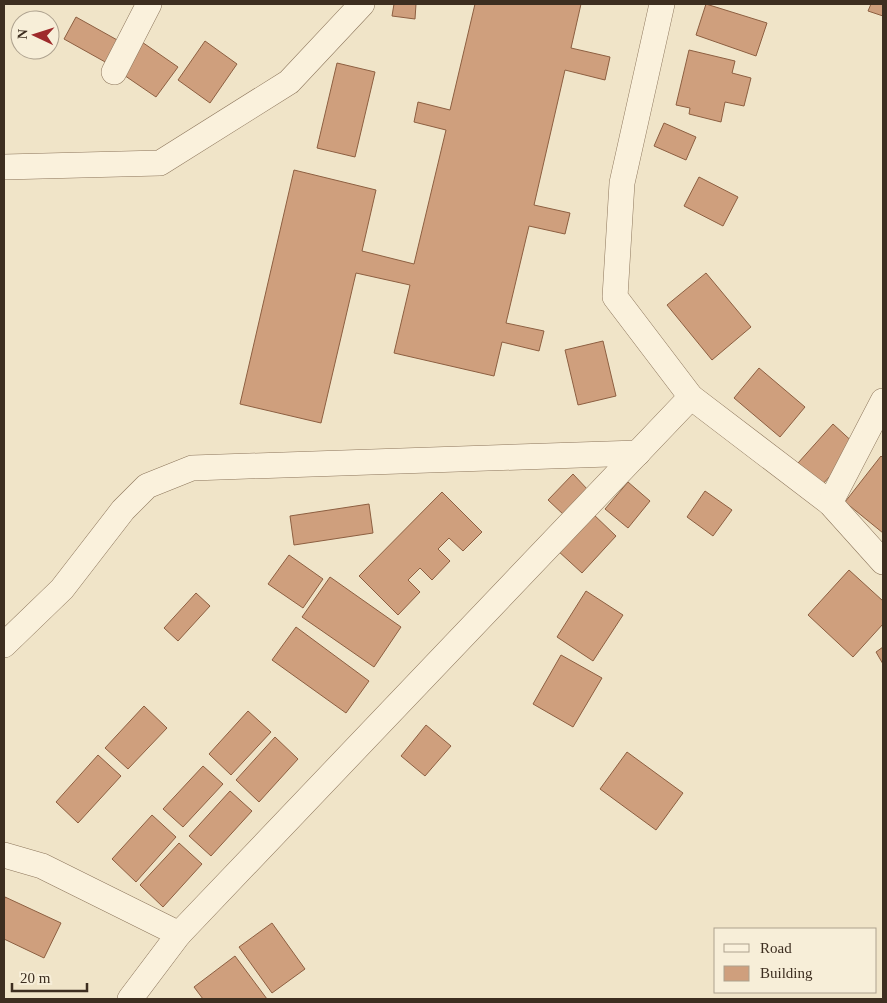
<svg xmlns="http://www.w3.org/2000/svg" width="887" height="1003" viewBox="0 0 887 1003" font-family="'Times New Roman',serif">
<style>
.building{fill:#cf9f7d;stroke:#8d5f41}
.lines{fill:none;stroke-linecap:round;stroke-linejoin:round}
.minor-casing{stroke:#8d765c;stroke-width:26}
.minor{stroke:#faf1dc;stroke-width:25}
</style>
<rect width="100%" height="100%" fill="#f0e4c8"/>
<g class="building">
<polygon points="394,4 416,4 415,19 392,16"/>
<polygon points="475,4 581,4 571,48 610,57 605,80 565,70 534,205 570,213 565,234 529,226 506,323 544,331 539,351 502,342 494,376 394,353 410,285 356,273 321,423 240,404 294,170 376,190 362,251 414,264 446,130 414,122 418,102 450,110"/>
<polygon points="706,4 767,23 756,56 696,35"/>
<polygon points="871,4 883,4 883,16 868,11"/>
<polygon points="76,17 119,41 107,63 64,39"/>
<polygon points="139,40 178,67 156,97 118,71"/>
<polygon points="205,41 237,64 210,103 178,80"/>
<polygon points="689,50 735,61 732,73 751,78 744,106 725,102 721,122 689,114 690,108 676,105"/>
<polygon points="337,63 375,72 355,157 317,148"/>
<polygon points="664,123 696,137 686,160 654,146"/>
<polygon points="699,177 738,197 723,226 684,206"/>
<polygon points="706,273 751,327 712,360 667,305"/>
<polygon points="603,341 616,396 578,405 565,350"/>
<polygon points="759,368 805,407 780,437 734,398"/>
<polygon points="833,424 857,446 822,485 798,463"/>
<polygon points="881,456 883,458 883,533 845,502"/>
<polygon points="573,474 588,490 564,515 548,500"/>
<polygon points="628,482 650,501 628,528 605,509"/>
<polygon points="705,491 732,510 713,536 687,517"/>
<polygon points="442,492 482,532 463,551 449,538 438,549 450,561 432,580 420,568 408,580 420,592 398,615 359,576"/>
<polygon points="369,504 373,533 294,545 290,516"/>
<polygon points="592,513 616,536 582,573 557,550"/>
<polygon points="289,555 323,579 303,608 268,584"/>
<polygon points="849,570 883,601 883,624 853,657 808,615"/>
<polygon points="330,577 401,627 374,667 302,617"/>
<polygon points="586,591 623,615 593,661 557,637"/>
<polygon points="196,593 210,606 178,641 164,628"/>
<polygon points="296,627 369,681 346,713 272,660"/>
<polygon points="883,647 883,664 876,652"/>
<polygon points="561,655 602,678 573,727 533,704"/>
<polygon points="144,706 167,728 128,769 105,748"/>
<polygon points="248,711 271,732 231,775 209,754"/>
<polygon points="426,725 451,746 425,776 401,756"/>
<polygon points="275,737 298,759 259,802 236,780"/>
<polygon points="627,752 683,793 656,830 600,789"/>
<polygon points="98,755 121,776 78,823 56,802"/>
<polygon points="203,766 223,784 183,827 163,809"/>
<polygon points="230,791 252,811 211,856 189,836"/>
<polygon points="152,815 176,837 136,882 112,859"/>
<polygon points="179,843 202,864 163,907 140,885"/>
<polygon points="5,897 61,923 44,958 4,939 4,901"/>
<polygon points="272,923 305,969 272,993 239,947"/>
<polygon points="235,956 267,999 203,999 194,987"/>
</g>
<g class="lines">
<defs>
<g id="minor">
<polyline points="662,4 622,183 615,297 691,397 830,503 883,562"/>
<polyline points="114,72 149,4"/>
<polyline points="4,167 160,163 289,82 362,4"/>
<polyline points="830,503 883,401"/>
<polyline points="4,645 62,589 123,510 147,486 192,468 638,453"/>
<polyline points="4,855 42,866 179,934 691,397"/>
<polyline points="130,999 179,934"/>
</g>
</defs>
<use href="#minor" class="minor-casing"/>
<use href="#minor" class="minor"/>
</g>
<rect width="887" height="1003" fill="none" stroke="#3d2e20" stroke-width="10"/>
<rect x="714" y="928" width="162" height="65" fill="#f7eed8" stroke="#ada18e"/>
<rect x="724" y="944" width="25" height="8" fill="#faf1dc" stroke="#ada18e"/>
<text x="760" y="953" font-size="15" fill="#3d2e20">Road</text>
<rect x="724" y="966" width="25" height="15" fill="#cf9f7d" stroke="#ada18e"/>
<text x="760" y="978" font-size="15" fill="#3d2e20">Building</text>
<g transform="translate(35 35) rotate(274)"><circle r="24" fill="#f7eed8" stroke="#ada18e"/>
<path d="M0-4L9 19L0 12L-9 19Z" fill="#9e2a2b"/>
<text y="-8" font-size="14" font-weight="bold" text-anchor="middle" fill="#3d2e20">N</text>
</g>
<path d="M12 983v8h75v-8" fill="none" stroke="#3d2e20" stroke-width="2.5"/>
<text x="20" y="983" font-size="15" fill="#3d2e20" stroke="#f7eed8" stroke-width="4" paint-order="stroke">20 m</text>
</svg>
